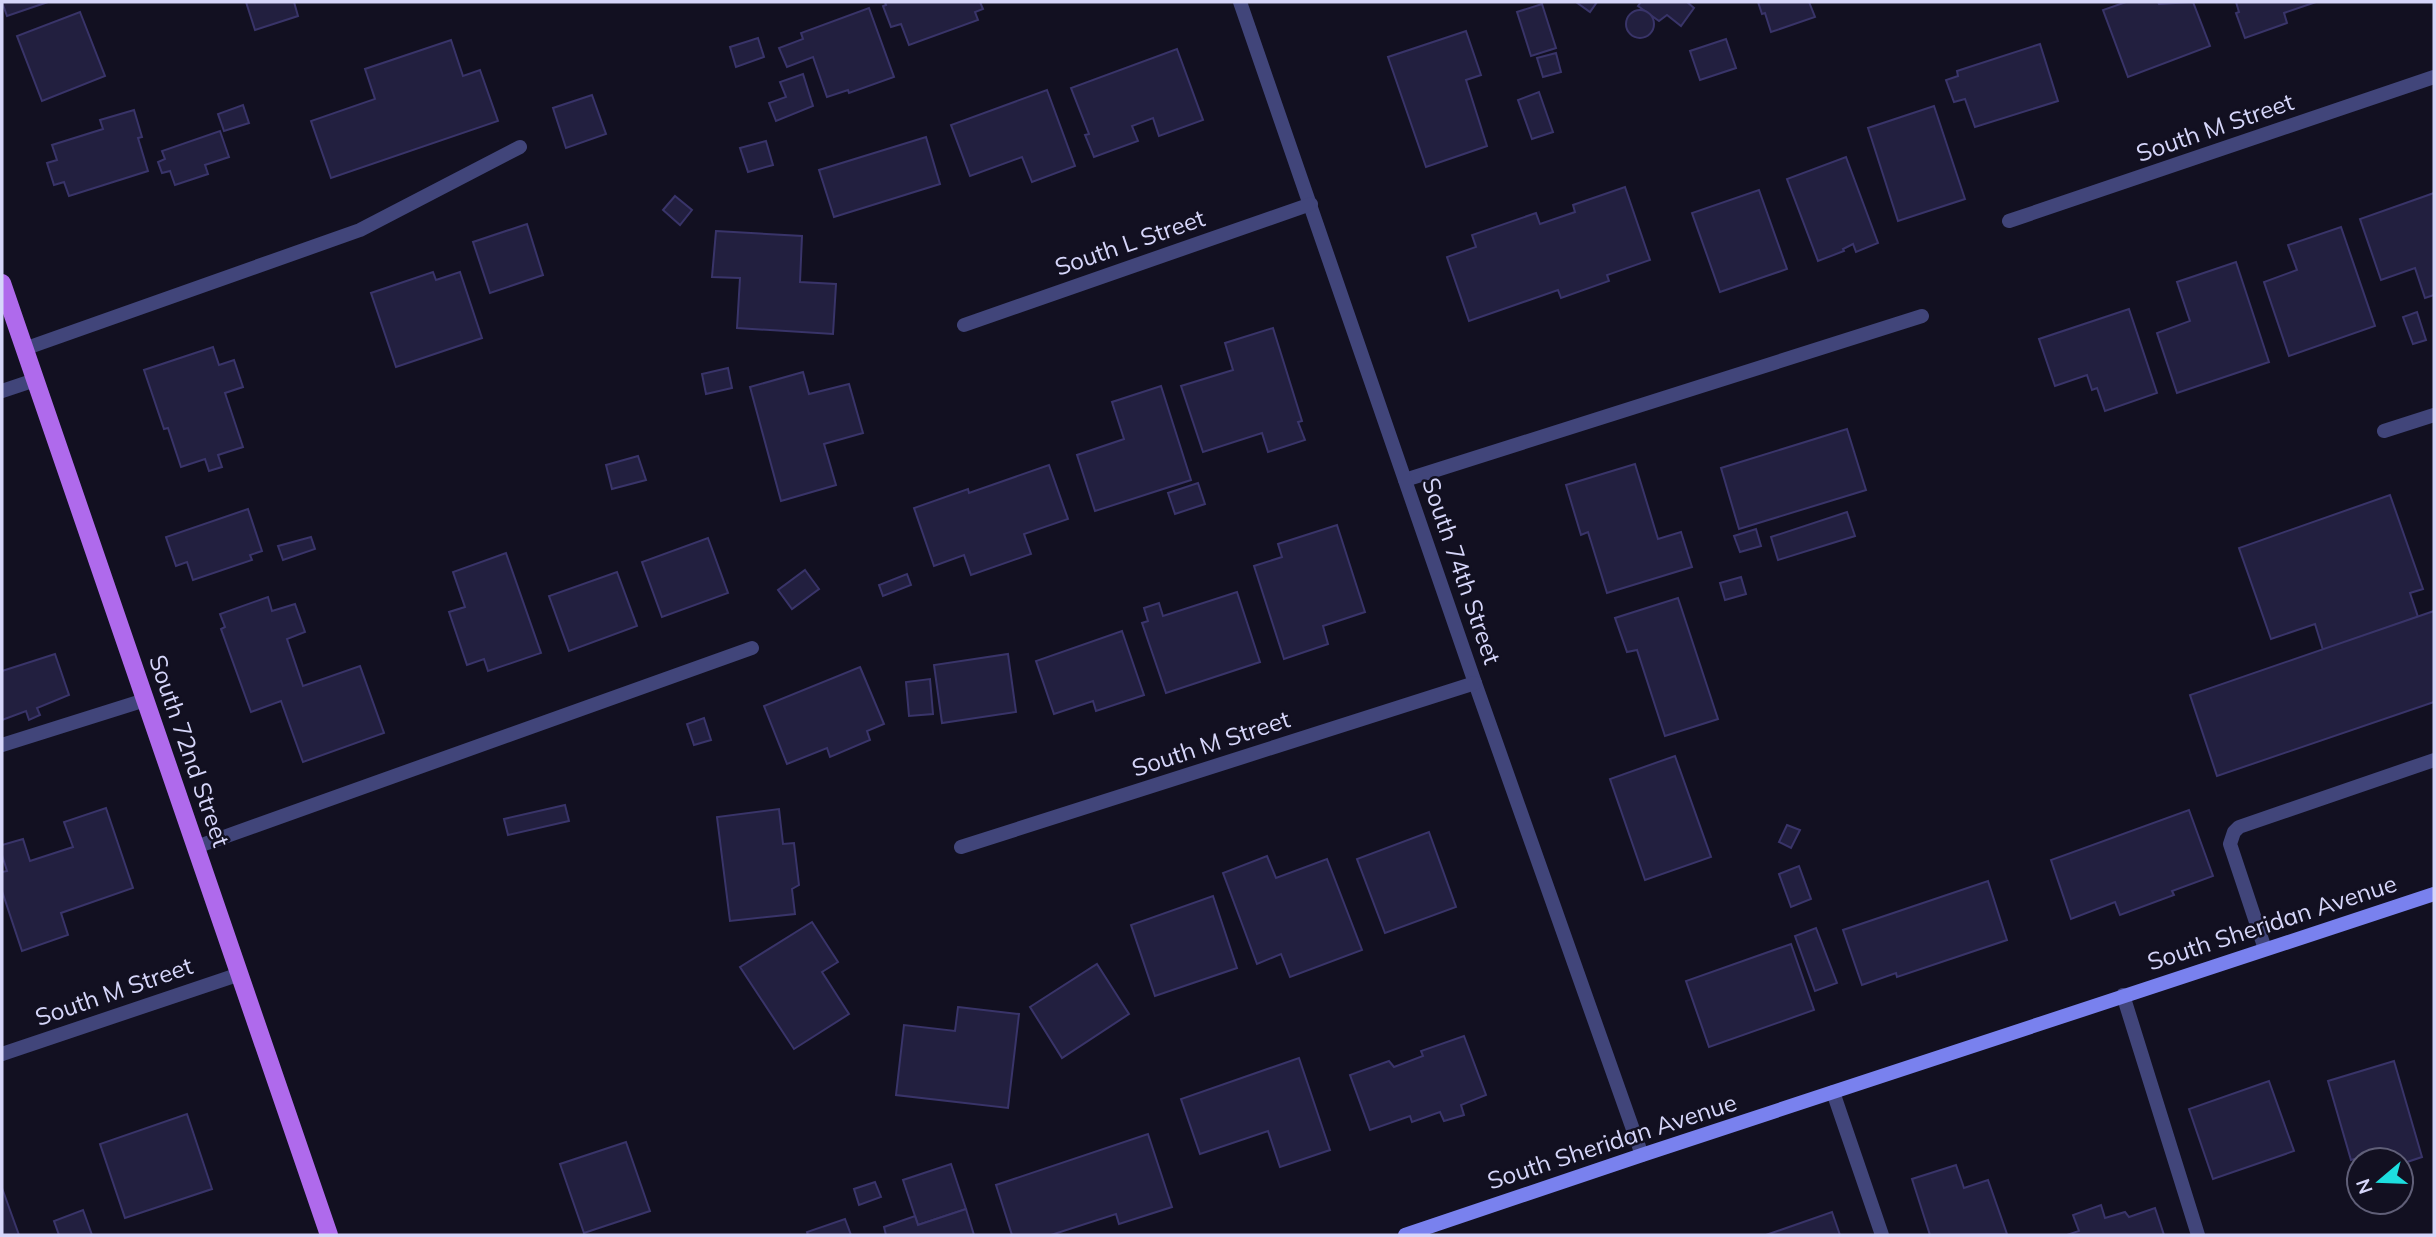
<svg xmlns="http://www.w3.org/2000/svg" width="2436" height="1237" viewBox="0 0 2436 1237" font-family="Mulish,sans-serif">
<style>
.building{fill:#221f3f;stroke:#393469;stroke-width:2}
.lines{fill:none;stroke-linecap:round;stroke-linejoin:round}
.lane{stroke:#41457a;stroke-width:14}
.street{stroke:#41457a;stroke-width:14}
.secondary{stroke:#7981ee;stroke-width:14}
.primary{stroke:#af6aec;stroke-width:18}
.labels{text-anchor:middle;stroke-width:5;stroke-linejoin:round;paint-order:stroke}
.street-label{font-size:24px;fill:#d6d6fa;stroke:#121021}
</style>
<rect width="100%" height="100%" fill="#121021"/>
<g class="building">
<polygon points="2,2 48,2 7,16"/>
<polygon points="246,2 294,2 298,16 255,30"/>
<polygon points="885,2 980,2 983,9 975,12 978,20 909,45 901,24 891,27 883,6 886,5"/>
<polygon points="1576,2 1597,2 1590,12"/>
<polygon points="1641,2 1687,2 1694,8 1681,26 1667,15 1659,21 1638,6"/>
<polygon points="1758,2 1809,2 1815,17 1771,32 1765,13 1762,14"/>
<polygon points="2126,2 2158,2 2159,4 2193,2 2210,46 2128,77 2103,10"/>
<polygon points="2236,2 2316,2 2284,13 2287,23 2245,38 2236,13 2239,12"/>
<polygon points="1542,4 1556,48 1531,56 1517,12"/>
<polygon points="869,8 894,77 849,93 848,90 827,97 813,57 787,67 779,48 803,39 801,33"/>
<circle cx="1640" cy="24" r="14"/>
<polygon points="80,12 105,76 42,101 17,36"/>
<polygon points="1466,31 1481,75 1466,80 1487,146 1426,167 1388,57"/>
<polygon points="758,38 764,57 736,67 730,47"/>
<polygon points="1726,39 1736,68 1700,80 1690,51"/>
<polygon points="451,40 463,76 480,70 498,121 331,178 311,121 375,99 365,69"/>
<polygon points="2040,44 2058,101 1975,127 1965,99 1954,102 1946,80 1958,76 1957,71"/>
<polygon points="1177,49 1203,120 1159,136 1153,118 1132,126 1138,141 1094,157 1085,135 1089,134 1071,88"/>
<polygon points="1556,53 1561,72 1543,77 1537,58"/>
<polygon points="803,74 813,106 776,121 769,103 786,97 780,82"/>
<polygon points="1047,90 1075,166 1032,182 1022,157 970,176 951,125"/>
<polygon points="1539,92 1553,132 1532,139 1518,100"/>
<polygon points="592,95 606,134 566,148 553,108"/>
<polygon points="243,105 249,123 224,131 218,114"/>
<polygon points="1934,106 1965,199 1898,221 1868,128"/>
<polygon points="134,110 142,137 138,138 148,171 69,196 64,182 54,185 47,163 57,160 52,145 103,129 100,120"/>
<polygon points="220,131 229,157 205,165 208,174 175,185 170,171 162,173 158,162 165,159 162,151"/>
<polygon points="926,137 940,184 834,217 819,170"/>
<polygon points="766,141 773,165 748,172 740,148"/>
<polygon points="1846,157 1878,243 1856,252 1853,244 1843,249 1844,251 1818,261 1787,179"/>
<polygon points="1625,187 1650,260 1607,275 1609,281 1561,298 1558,290 1469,321 1447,257 1476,247 1472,235 1536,213 1540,224 1575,212 1573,205"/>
<polygon points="1759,190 1787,269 1720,292 1692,213"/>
<polygon points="2434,193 2434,295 2425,298 2415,268 2381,280 2360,219"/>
<polygon points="675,196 692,210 680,225 663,210"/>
<polygon points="527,224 543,275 490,293 473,242"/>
<polygon points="2341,227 2375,326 2289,356 2264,282 2297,270 2288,245"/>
<polygon points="716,231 802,236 800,282 836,284 833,334 737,328 740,278 712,277"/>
<polygon points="2236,262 2269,362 2177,393 2157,333 2190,321 2177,282"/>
<polygon points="433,272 436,280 460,272 482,338 396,367 371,293"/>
<polygon points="2129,309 2157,393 2105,411 2097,388 2092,390 2087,375 2055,386 2039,339"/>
<polygon points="2417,312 2426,340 2413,344 2403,317"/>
<polygon points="1273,328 1302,421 1298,422 1305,440 1268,452 1262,433 1203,452 1181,386 1233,370 1225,343"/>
<polygon points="213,347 219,365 234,360 243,387 225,393 243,447 218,455 222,467 209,471 205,459 181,467 168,428 164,429 144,370"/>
<polygon points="728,368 732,388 706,394 702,374"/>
<polygon points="803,372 809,394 849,384 863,433 824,444 836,485 781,501 750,387"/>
<polygon points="1161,386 1191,480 1095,511 1077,455 1124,439 1112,402"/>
<polygon points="1847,429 1866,490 1739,529 1721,468"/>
<polygon points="638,456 646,480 612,489 606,465"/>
<polygon points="1635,464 1658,539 1681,532 1692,567 1607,593 1588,532 1581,535 1566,485"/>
<polygon points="1049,465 1068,519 1024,534 1031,554 971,575 964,555 934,566 914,508 968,489 969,493"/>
<polygon points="1198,483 1205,504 1175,514 1168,493"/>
<polygon points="2390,495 2423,589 2410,593 2418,617 2323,650 2315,624 2271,639 2239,548"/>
<polygon points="248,509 262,551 250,555 252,560 193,580 187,562 176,566 166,537"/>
<polygon points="1847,512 1855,536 1778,560 1771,537"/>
<polygon points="1337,525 1365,612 1323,626 1328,644 1284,659 1254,566 1282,557 1278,544"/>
<polygon points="1756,529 1761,546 1740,552 1734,536"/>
<polygon points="311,537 315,549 283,560 278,546"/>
<polygon points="708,538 728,593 662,617 642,562"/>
<polygon points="506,553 541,653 488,671 484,659 467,665 449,612 465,607 453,572"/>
<polygon points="805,570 819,589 792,609 778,590"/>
<polygon points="617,572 637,626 569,651 549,596"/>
<polygon points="907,574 911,585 883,596 879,585"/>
<polygon points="1741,577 1746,594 1725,600 1720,583"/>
<polygon points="1237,592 1260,662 1166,693 1142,623 1148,621 1144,608 1159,603 1163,616"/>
<polygon points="268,597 272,611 295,604 305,632 287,639 303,686 360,666 384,733 303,762 281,701 251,712 221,629 225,627 220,614"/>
<polygon points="1678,598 1718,719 1665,736 1637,650 1627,652 1615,618"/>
<polygon points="2434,611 2434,702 2217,776 2190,695"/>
<polygon points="1122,631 1144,695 1096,711 1093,701 1054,714 1036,661"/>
<polygon points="55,654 69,695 37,708 40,715 29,720 26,711 2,720 2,671"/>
<polygon points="1008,654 1016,712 942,723 934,665"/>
<polygon points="860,667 884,724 867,731 870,740 830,757 827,748 787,764 764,706"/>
<polygon points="930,679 933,714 909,716 906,682"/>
<polygon points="704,718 711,740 694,745 687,724"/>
<polygon points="1675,756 1711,857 1645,880 1610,779"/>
<polygon points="565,805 569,821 508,835 504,819"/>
<polygon points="106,808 133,888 61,913 68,935 22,951 2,891 2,872 7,871 2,855 2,845 23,839 30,861 73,847 64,822"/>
<polygon points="779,809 783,844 794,843 799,885 792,889 795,914 730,921 717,817"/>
<polygon points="2189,810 2213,876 2172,891 2174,895 2120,915 2115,902 2071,919 2051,860"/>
<polygon points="1787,825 1800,830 1791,848 1779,842"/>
<polygon points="1429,832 1456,907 1385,933 1357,859"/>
<polygon points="1267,856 1276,878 1327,859 1362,950 1290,977 1281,954 1257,964 1223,873"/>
<polygon points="1799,866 1811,899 1791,907 1779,874"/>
<polygon points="1988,881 2007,940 1897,977 1896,973 1862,985 1843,930"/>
<polygon points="1213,896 1237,968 1155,996 1131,925"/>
<polygon points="812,922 838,962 822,972 849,1014 794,1049 740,967"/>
<polygon points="1816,928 1837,983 1815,991 1795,936"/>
<polygon points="1791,944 1814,1010 1709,1047 1686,981"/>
<polygon points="1097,964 1129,1014 1062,1058 1030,1007"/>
<polygon points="958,1007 1019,1014 1008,1108 896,1095 904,1025 955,1031"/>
<polygon points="1464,1036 1486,1095 1461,1105 1464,1115 1444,1121 1440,1112 1412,1122 1410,1116 1370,1130 1350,1075 1389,1061 1394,1067 1423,1056 1421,1051"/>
<polygon points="1299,1058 1330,1150 1280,1167 1268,1131 1200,1154 1181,1099"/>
<polygon points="2394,1061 2422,1157 2401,1164 2401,1160 2388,1160 2385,1150 2351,1160 2328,1081"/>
<polygon points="2269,1081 2294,1151 2213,1179 2189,1109"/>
<polygon points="187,1114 212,1189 125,1218 100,1144"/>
<polygon points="1148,1134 1172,1207 1119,1224 1116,1214 1051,1235 1012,1235 996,1185"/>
<polygon points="626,1142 650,1211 584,1233 560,1164"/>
<polygon points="951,1164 966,1209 918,1225 903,1180"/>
<polygon points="1956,1165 1964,1188 1988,1180 2007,1234 1930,1235 1912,1179"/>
<polygon points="875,1182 881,1197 859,1205 854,1189"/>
<polygon points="2,1188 19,1235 2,1235"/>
<polygon points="2101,1205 2105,1218 2125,1212 2129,1217 2155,1208 2164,1235 2067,1235 2079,1231 2073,1215"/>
<polygon points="966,1209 974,1235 886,1235 884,1227 915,1216 918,1225"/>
<polygon points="83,1210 92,1235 59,1235 54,1221"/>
<polygon points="1832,1212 1840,1235 1766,1235"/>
<polygon points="845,1219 851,1235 808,1235 807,1232"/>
</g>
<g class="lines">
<g class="lane">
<polyline points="24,349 360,230 520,147"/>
<polyline points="2384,431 2434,415"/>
<polyline points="1405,480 1922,316"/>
<polyline points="2,745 145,700"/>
<polyline points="196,847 752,648"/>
<polyline points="2265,949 2230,844 2234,832 2239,827 2434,760"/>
<polyline points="2123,995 2198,1235"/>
<polyline points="1833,1092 1882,1235"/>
</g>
<g class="street">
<polyline points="1240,2 1475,683 1642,1155"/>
<polyline points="2009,221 2434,77"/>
<polyline points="964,325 1311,204"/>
<polyline points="2,391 35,380"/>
<polyline points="961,847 1475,683"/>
<polyline points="2,1054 240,974"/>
</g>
<polyline class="secondary" points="1405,1235 1642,1155 2434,894"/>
<polyline class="primary" points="2,283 329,1235"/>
</g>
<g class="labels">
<g class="street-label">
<text transform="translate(2215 128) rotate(-19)" y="8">South M Street</text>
<text transform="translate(1130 243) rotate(-19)" y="8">South L Street</text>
<text transform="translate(1461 571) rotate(71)" y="8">South 74th Street</text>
<text transform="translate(1211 744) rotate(-18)" y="8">South M Street</text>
<text transform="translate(189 751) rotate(71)" y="8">South 72nd Street</text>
<text transform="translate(2272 923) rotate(-18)" y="8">South Sheridan Avenue</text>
<text transform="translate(114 992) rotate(-19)" y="8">South M Street</text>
<text transform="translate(1612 1142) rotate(-18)" y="8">South Sheridan Avenue</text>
</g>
</g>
<rect width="2436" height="1237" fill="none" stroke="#d6d6fa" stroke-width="7"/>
<g transform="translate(2380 1181) rotate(251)"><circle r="33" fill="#121021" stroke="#605f78" stroke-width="2"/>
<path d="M0-5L12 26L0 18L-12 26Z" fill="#1ddedf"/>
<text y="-10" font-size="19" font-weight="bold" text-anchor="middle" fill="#d6d6fa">N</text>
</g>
</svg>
